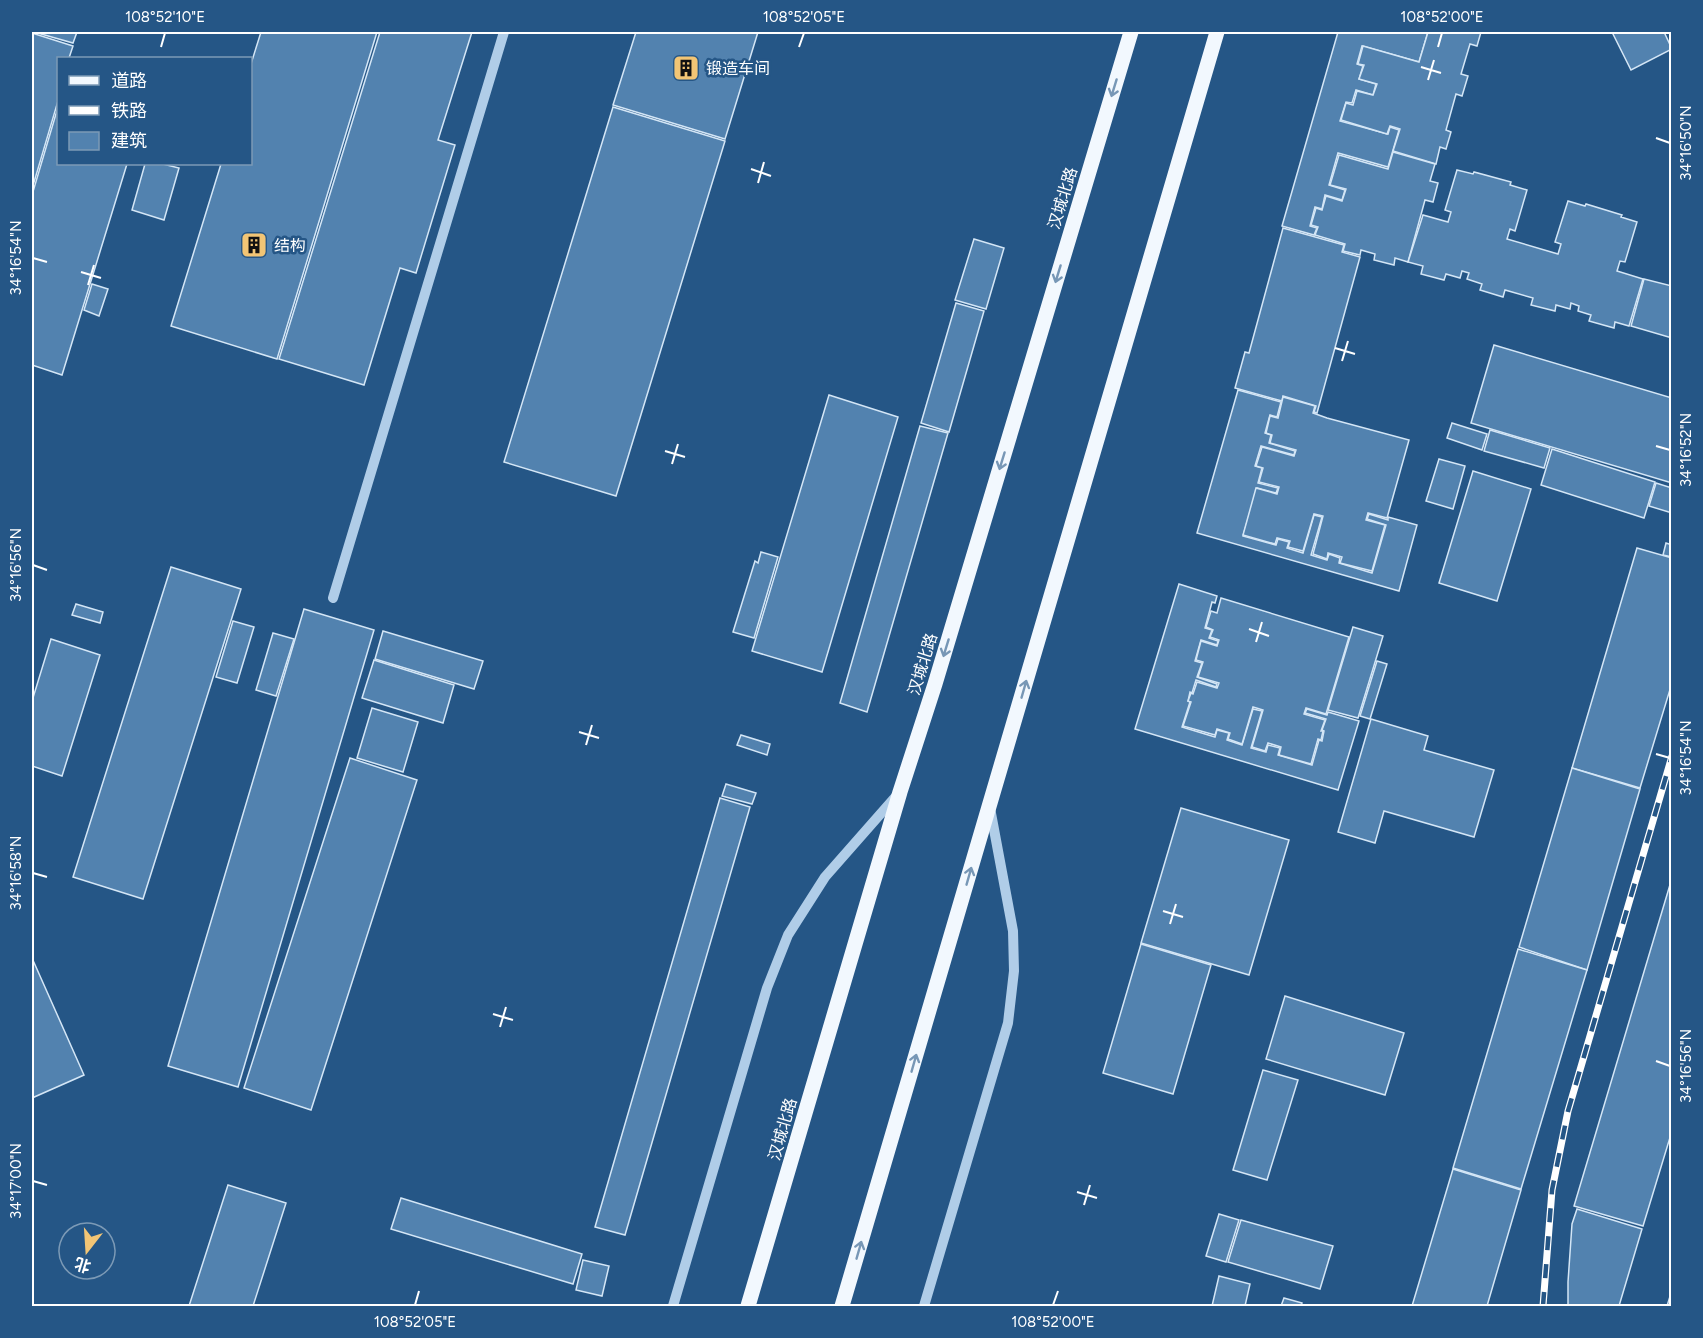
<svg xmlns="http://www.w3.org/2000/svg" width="1703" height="1338" viewBox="0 0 1703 1338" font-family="Figtree,'Noto Sans SC',sans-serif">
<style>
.building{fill:#5282af;stroke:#d4e6f6;stroke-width:1.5}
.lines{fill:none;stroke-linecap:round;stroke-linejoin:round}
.minor{stroke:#b0cde8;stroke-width:10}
.major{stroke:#f2f8fe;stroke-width:15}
.rail-casing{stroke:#fff;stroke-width:7}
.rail{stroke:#255686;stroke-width:4.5;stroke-dasharray:14;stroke-linecap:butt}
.oneway{stroke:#7797b6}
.ticks{fill:none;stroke:#fff;stroke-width:2}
.labels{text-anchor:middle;stroke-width:5;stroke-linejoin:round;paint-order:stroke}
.poi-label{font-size:16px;fill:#fff;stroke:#255686;text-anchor:start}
.street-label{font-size:16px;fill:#fff;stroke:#255686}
.neatline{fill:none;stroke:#fff;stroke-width:2}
.ticks-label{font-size:15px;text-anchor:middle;fill:#fff}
</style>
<rect width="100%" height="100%" fill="#255686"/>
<g class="building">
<polygon points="34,32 77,32 73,43"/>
<polygon points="261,32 377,32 277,359 171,326 221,164 250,164 250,67"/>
<polygon points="380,32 472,32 438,140 455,145 416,273 400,268 364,385 279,359"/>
<polygon points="636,32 758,32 725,139 613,105"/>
<polygon points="1338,32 1428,32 1419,62 1362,46 1357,64 1363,66 1359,79 1376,84 1373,95 1356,90 1352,103 1346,102 1340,121 1388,134 1390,127 1399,130 1388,167 1338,153 1329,185 1345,190 1342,200 1325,195 1322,209 1315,207 1310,226 1317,228 1314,235 1282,226"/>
<polygon points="1428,32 1481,32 1477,46 1470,44 1461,74 1468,76 1462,96 1456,94 1446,130 1451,132 1446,149 1440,147 1436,164 1393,151 1400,129 1390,126 1387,134 1341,120 1346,103 1353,105 1357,91 1373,95 1377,84 1359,79 1364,65 1358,64 1363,46 1419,62"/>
<polygon points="1612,32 1664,32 1672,49 1631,70"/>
<polygon points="32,33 73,46 69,58 58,58 58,101 32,189"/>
<polygon points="58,107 58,164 127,164 62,375 32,365 32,195"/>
<polygon points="613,107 725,141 616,496 504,462"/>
<polygon points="1393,152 1435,164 1430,181 1438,183 1433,202 1425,200 1408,262 1395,258 1394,265 1374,260 1375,254 1361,250 1360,255 1343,251 1345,244 1315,235 1318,227 1311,225 1316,208 1322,210 1326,196 1342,201 1346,189 1330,185 1339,155 1388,169"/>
<polygon points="145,164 163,164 179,168 164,220 132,210"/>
<polygon points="1457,170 1473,174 1474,172 1511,182 1510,185 1527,190 1515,231 1510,229 1507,239 1558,254 1561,244 1555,242 1568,201 1585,206 1586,204 1622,215 1621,217 1637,222 1625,262 1620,261 1617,271 1643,279 1629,326 1615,322 1614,328 1589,321 1591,315 1578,311 1579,306 1571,303 1570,309 1556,305 1555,311 1531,305 1533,298 1505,290 1503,297 1480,290 1482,284 1467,279 1469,273 1462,271 1460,278 1446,274 1444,280 1421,274 1423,266 1408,262 1423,215 1448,222 1451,212 1445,210"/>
<polygon points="1283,228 1344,245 1342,252 1360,257 1317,413 1314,412 1316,406 1283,396 1282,401 1235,388 1245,352 1249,353"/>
<polygon points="974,239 1004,248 986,309 955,300"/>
<polygon points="1644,279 1672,286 1672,338 1631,326"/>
<polygon points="92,284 108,289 99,316 84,310"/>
<polygon points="956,303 984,311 949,432 921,423"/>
<polygon points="1494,345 1672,398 1672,483 1471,423"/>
<polygon points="1238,390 1281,402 1277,417 1270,415 1265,433 1271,435 1269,443 1295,451 1294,455 1261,446 1255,466 1262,468 1258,483 1278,488 1276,493 1257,488 1243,536 1276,545 1278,539 1289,542 1287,548 1303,553 1314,515 1322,517 1311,555 1327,560 1329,554 1340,558 1339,563 1372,573 1386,525 1367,519 1369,514 1388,520 1388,517 1417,525 1399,591 1197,533"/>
<polygon points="829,395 898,417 822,672 752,651"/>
<polygon points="1283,397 1315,406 1313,413 1327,418 1409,440 1387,518 1368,513 1366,520 1385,525 1372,571 1340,563 1342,557 1328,553 1327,559 1313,554 1323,516 1314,514 1303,551 1288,547 1290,541 1277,538 1275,544 1243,535 1256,488 1277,494 1279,487 1259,482 1263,468 1256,466 1262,447 1294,456 1296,450 1270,443 1272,435 1266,433 1270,416 1278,418"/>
<polygon points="1452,423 1487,434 1482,450 1447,438"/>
<polygon points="920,426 948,433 867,712 840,703"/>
<polygon points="1490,430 1550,448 1544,468 1484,451"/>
<polygon points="1552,449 1655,482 1644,518 1541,485"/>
<polygon points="1439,459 1465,466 1453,509 1426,501"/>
<polygon points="1473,471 1531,489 1497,601 1439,583"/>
<polygon points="1656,483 1672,488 1672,513 1649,506"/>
<polygon points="1666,543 1672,545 1672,557 1663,555"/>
<polygon points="1637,548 1672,558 1672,683 1640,788 1572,768"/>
<polygon points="761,552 778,557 754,638 733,632 755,561 758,563"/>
<polygon points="171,567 241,589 143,899 73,877"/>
<polygon points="1179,584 1217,596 1215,603 1212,602 1205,628 1212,630 1209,638 1218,641 1217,645 1201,640 1195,661 1202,663 1197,677 1217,684 1216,687 1196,680 1192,693 1190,692 1188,701 1190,702 1182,727 1215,737 1217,730 1229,733 1227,740 1242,745 1253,709 1262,711 1251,748 1266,752 1268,745 1280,748 1278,755 1312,765 1319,740 1322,741 1324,731 1322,730 1326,719 1305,713 1307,709 1327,715 1328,712 1359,721 1338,790 1135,729"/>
<polygon points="1221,598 1349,637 1326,714 1306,708 1304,714 1325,720 1321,731 1323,731 1321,740 1318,739 1311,764 1279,755 1281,747 1268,743 1265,751 1252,747 1263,710 1253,707 1242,744 1228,739 1230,733 1217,729 1215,735 1183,726 1191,702 1188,701 1191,693 1193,694 1197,682 1217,688 1219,683 1198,677 1203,662 1196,660 1201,641 1217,646 1219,640 1210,637 1213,630 1206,627 1211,611 1217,613"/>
<polygon points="76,604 103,612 100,623 72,615"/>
<polygon points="304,609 374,630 238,1087 168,1066"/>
<polygon points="233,621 254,627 237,683 216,677"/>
<polygon points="1353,627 1383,636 1358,718 1328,710"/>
<polygon points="383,631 483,661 474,689 375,659"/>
<polygon points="273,633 294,639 276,696 256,690"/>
<polygon points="51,639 100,655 62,776 32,766 32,701"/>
<polygon points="374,660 454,685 443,723 362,698"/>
<polygon points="1377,661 1387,664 1370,719 1360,716"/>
<polygon points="372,708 418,722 403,772 357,758"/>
<polygon points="1371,719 1428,736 1424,750 1494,770 1474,837 1384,811 1375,843 1338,832"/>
<polygon points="741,735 770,744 767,755 737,745"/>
<polygon points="350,758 417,780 311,1110 244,1088"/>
<polygon points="1572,768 1640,789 1587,970 1519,947"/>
<polygon points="726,784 756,793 752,804 722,796"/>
<polygon points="720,798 750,807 625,1235 595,1227"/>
<polygon points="1181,808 1289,840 1249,975 1141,943"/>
<polygon points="1672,878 1672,1131 1643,1226 1574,1206"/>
<polygon points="1141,944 1211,965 1173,1094 1103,1073"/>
<polygon points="1518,949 1587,970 1521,1189 1453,1168"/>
<polygon points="32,958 84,1075 32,1098"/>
<polygon points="1285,996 1404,1033 1385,1095 1266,1059"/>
<polygon points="1263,1070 1298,1080 1267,1180 1233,1170"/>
<polygon points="1453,1169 1521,1190 1487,1306 1412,1306"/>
<polygon points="228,1185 286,1203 253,1306 189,1306"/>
<polygon points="401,1198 582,1254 573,1284 391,1229"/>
<polygon points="1577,1209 1642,1229 1619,1306 1568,1306 1568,1282 1572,1224"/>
<polygon points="1219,1214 1239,1220 1226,1262 1206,1256"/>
<polygon points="1241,1220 1333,1246 1320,1289 1228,1262"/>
<polygon points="583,1260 609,1266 602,1296 576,1290"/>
<polygon points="1219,1276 1250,1284 1245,1306 1212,1306"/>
<polygon points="1672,1290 1672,1306 1667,1306"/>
<polygon points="1284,1298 1302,1303 1301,1306 1281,1306"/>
</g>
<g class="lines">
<g class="minor">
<polyline points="333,598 504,32"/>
<polyline points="673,1306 767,988 788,935 825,877 898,794"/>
<polyline points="924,1306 1008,1023 1014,971 1013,931 990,808"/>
</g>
<g class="major">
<polyline points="748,1306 900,792 935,684 1131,32"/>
<polyline points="842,1306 1217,32"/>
</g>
<defs>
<polyline id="rail" points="1543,1306 1552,1190 1568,1111 1672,756"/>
</defs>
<use href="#rail" class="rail-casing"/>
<use href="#rail" class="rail"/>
</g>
<defs><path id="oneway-shaft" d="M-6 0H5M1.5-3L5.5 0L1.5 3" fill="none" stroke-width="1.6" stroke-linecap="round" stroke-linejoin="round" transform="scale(1.5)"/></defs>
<g class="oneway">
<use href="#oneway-shaft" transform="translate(1114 88) rotate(107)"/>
<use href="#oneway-shaft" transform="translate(1058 274) rotate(107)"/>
<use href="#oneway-shaft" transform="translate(1002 461) rotate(107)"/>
<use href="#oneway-shaft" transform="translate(946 648) rotate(107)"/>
<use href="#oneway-shaft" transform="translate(1024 689) rotate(-74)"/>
<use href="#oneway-shaft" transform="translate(969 876) rotate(-74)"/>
<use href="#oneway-shaft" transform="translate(914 1063) rotate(-74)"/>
<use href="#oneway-shaft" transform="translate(859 1250) rotate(-74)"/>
</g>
<path class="ticks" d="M161,47L165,33M799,47L804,33M1438,47L1442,33M1421,67L1441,73M1428,80L1434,60M1656,138L1670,143M751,169L771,176M758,183L764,162M33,258L47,262M81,272L101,278M88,285L94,265M1335,348L1355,354M1342,361L1348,341M1656,446L1670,450M665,451L685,457M672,464L678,444M33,565L47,570M1249,629L1269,636M1256,642L1262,622M579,732L599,738M586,745L592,725M1656,754L1670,758M33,873L47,877M1163,911L1183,917M1170,924L1176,904M493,1014L513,1020M500,1027L506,1007M1656,1061L1670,1066M33,1181L47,1185M1077,1192L1097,1198M1084,1205L1090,1185M415,1305L419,1291M1053,1305L1058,1291"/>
<defs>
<symbol id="building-square" viewBox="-11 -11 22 22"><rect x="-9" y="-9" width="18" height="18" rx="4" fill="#f2c575" stroke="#255686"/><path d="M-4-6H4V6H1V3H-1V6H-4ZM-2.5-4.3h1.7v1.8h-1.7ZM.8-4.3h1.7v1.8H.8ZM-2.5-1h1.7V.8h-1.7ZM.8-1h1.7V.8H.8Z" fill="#111"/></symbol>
</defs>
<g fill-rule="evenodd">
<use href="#building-square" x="671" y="53" width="30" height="30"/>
<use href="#building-square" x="239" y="230" width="30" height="30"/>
</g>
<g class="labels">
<g class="poi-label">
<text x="706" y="74">锻造车间</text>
<text x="274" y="251">结构</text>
</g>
<g class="street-label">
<text transform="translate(1062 198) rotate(-73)" y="6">汉城北路</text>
<text transform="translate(922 664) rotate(-73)" y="6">汉城北路</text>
<text transform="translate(782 1129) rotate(-74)" y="6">汉城北路</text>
</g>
</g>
<rect width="1703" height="1338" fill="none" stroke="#255686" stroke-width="66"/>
<rect x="57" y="57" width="195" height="108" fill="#255686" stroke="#7c9ab6" stroke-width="1.5"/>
<rect x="69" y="76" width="30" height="9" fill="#f2f8fe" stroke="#7c9ab6" stroke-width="1.5"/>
<text x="111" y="87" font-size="18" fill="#ffffff">道路</text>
<rect x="69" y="106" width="30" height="9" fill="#ffffff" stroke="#7c9ab6" stroke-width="1.5"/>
<text x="111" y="117" font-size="18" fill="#ffffff">铁路</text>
<rect x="69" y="132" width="30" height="18" fill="#5282af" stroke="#7c9ab6" stroke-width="1.5"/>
<text x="111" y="147" font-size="18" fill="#ffffff">建筑</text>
<g transform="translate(87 1251) rotate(197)"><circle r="28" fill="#255686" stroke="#7c9ab6" stroke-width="1.5"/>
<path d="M0-4.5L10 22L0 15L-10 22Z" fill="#f2c575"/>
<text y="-9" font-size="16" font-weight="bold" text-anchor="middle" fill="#ffffff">北</text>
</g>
<rect x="33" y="33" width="1637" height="1272" class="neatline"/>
<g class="ticks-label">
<text x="165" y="22">108°52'10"E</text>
<text x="804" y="22">108°52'05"E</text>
<text x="1442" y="22">108°52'00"E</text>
<text transform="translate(1686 143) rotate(-90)" y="5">34°16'50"N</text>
<text transform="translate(16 258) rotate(-90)" y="5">34°16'54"N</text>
<text transform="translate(1686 450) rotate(-90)" y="5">34°16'52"N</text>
<text transform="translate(16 565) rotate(-90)" y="5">34°16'56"N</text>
<text transform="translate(1686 758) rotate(-90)" y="5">34°16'54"N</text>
<text transform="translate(16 873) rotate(-90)" y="5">34°16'58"N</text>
<text transform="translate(1686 1066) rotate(-90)" y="5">34°16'56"N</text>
<text transform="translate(16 1181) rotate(-90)" y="5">34°17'00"N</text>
<text x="415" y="1327">108°52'05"E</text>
<text x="1053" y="1327">108°52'00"E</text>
</g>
</svg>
